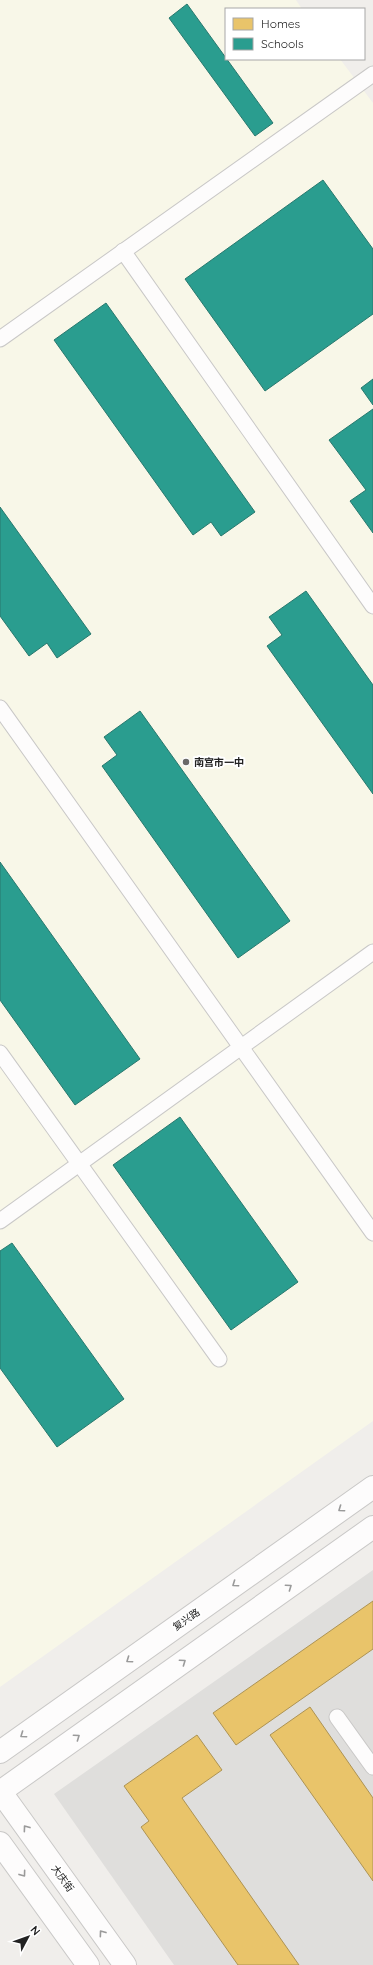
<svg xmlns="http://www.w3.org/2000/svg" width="373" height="1965" viewBox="0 0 373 1965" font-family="Quicksand,'Noto Sans SC',sans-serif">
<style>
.residential{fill:#dfdedc}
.education{fill:#f8f7e8}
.homes{fill:#e9c46a;stroke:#ad9354}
.schools{fill:#2a9d8f;stroke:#28786e}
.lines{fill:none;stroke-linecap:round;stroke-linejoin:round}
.service-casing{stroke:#c9c8c7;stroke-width:17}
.tertiary-casing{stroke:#c9c8c7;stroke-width:24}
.service{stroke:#fdfcfc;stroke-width:15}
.tertiary{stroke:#fdfcfc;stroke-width:22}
.oneway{stroke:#9a9a9a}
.poi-dot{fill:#6a6968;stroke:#fff;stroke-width:1.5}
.labels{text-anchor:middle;stroke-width:4;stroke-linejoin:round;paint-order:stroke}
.poi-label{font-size:10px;font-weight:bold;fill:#222;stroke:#fff;text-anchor:start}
.street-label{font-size:10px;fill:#222;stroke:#fff}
</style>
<rect width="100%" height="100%" fill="#f0eeeb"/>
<polygon class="residential" points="373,1570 373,1965 174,1965 54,1794"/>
<polygon class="education" points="0,0 296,0 302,9 226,9 226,59 340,59 373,103 373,1421 0,1687"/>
<g class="homes">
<polygon points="373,1601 373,1649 236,1745 213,1713"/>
<polygon points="310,1707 373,1798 373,1881 270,1735"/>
<polygon points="197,1735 222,1770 182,1798 299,1965 238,1965 141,1827 149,1821 124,1786"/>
</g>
<g class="schools">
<polygon points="187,4 273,123 255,136 169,18"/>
<polygon points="323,180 373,249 373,314 265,391 185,279"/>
<polygon points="106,303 255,512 221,536 211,522 193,535 54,340"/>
<polygon points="373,379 373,405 361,388"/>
<polygon points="373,409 373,533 350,501 366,490 329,440"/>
<polygon points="0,507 91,634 57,658 47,643 29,656 0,616"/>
<polygon points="306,591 373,685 373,794 267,646 282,635 269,617"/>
<polygon points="140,711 290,921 238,958 102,766 117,755 104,737"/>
<polygon points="0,862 140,1059 75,1105 0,1000"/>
<polygon points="180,1117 298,1282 231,1330 113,1165"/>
<polygon points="12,1243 124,1399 57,1447 0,1368 0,1251"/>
</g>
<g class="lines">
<defs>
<g id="service">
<polyline points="123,251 373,606"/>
<polyline points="0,339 373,74"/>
<polyline points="0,708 373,1233"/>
<polyline points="0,1053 219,1359"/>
<polyline points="0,1221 373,952"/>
<polyline points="337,1717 373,1767"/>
</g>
<g id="tertiary">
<polyline points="0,1752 373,1487"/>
<polyline points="0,1791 125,1965"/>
<polyline points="0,1792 373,1527"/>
<polyline points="0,1843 88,1965"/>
</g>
</defs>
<use href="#service" class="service-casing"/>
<use href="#tertiary" class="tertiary-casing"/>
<use href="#service" class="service"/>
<use href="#tertiary" class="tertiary"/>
</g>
<defs><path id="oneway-chevron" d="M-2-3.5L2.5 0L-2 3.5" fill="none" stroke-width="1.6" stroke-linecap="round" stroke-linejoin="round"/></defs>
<g class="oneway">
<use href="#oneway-chevron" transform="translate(341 1509) rotate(145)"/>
<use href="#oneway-chevron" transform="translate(235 1584) rotate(145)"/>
<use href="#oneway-chevron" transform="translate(289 1587) rotate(-35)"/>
<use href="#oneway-chevron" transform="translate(129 1660) rotate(145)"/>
<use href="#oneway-chevron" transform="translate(183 1662) rotate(-35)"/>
<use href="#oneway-chevron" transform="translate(23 1735) rotate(145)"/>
<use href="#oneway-chevron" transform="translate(77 1737) rotate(-35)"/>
<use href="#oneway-chevron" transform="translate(26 1828) rotate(-126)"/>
<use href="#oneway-chevron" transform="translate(23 1874) rotate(54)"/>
<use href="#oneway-chevron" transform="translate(102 1933) rotate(-126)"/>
</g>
<circle class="poi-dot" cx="186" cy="762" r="4"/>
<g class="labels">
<g class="poi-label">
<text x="194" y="766">南宫市一中</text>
</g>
<g class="street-label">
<text transform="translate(186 1619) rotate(-35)" y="4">复兴路</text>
<text transform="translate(63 1878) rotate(54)" y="4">大庆街</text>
</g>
</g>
<rect x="225" y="8" width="140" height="52" fill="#ffffff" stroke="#a7a7a7"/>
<rect x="233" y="18" width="20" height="12" fill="#e9c46a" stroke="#a7a7a7"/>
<text x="261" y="28" font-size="12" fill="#222222">Homes</text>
<rect x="233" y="38" width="20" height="12" fill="#2a9d8f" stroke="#a7a7a7"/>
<text x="261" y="48" font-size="12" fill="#222222">Schools</text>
<g transform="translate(28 1937) rotate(49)" stroke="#ffffff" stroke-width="3" paint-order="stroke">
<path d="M0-3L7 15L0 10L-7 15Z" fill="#222222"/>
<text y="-6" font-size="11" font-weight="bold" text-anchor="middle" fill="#222222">N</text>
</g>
</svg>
